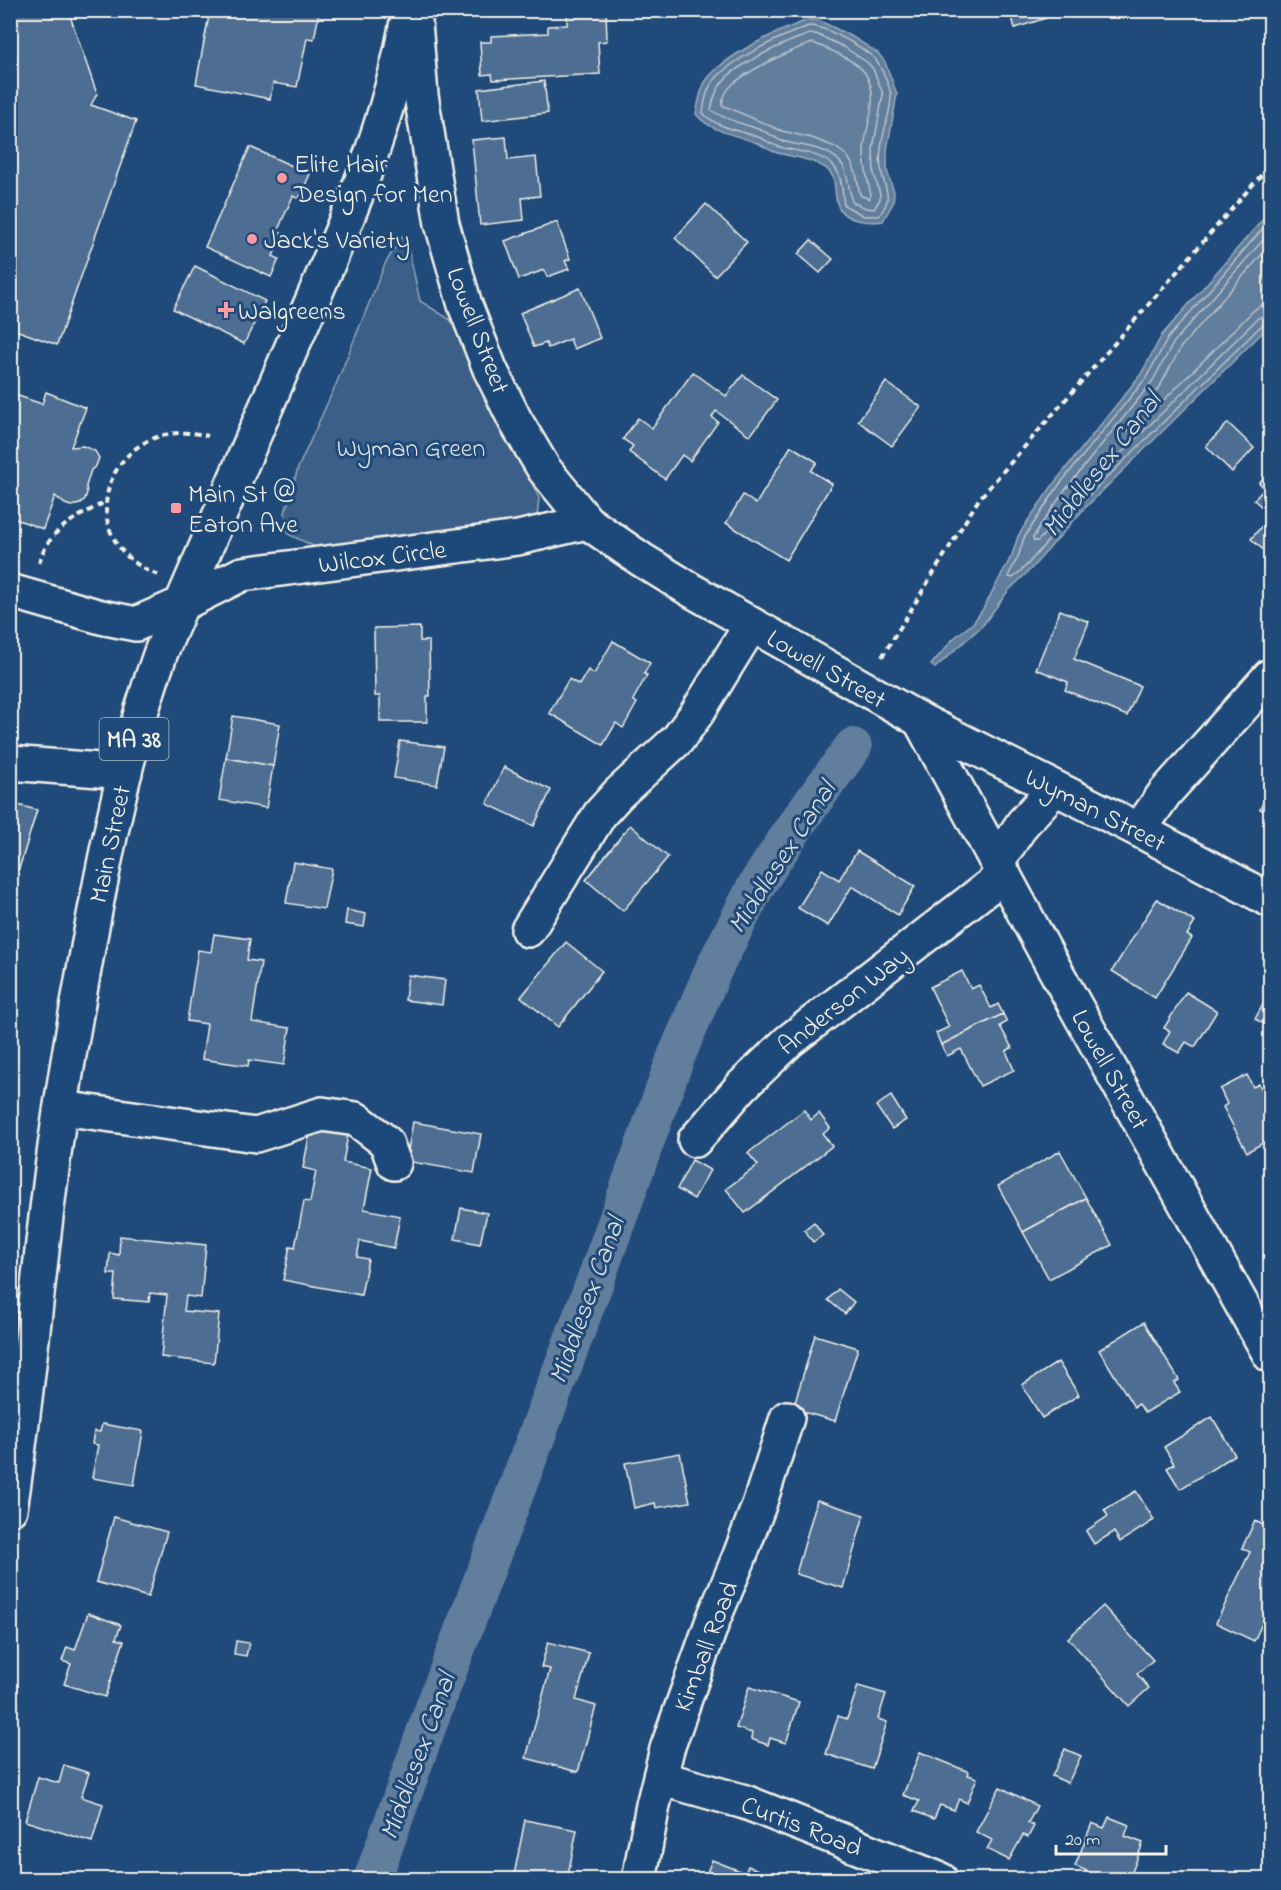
<svg xmlns="http://www.w3.org/2000/svg" width="1281" height="1890" viewBox="0 0 1281 1890" font-family="'Indie Flower',sans-serif">
<style>
.green{fill:#3a5f88;stroke:#97a8b8;stroke-width:1.5}
.water{fill:#627e9d;stroke:#9cacbb;stroke-width:1.5}
.lines{fill:none;stroke-linecap:round;stroke-linejoin:round}
.shore{stroke:#bac3ca;stroke-width:1.5}
.canal{stroke:#627e9d;stroke-width:38}
.building{fill:#4d6e92;stroke:#f4f1e8;stroke-width:1.5}
.minor-casing{stroke:#f4f1e8;stroke-width:38}
.major-casing{stroke:#f4f1e8;stroke-width:38}
.path{stroke:#f4f1e8;stroke-width:4;stroke-dasharray:6 4.5;stroke-linecap:butt}
.minor{stroke:#1f4a7a;stroke-width:33}
.major{stroke:#1f4a7a;stroke-width:33}
.poi-dot{fill:#ff9aa2;stroke:#1f4a7a;stroke-width:2}
.labels{text-anchor:middle;stroke-width:6;stroke-linejoin:round;paint-order:stroke}
.shield{fill:#1f4a7a;stroke:#b4bfc7;stroke-width:1.5}
.shield-label{font-size:24px;font-weight:bold;fill:#f4f1e8}
.poi-label{font-size:26px;fill:#f4f1e8;stroke:#1f4a7a;text-anchor:start}
.street-label{font-size:26px;fill:#f4f1e8;stroke:#1f4a7a}
.park-label{font-size:26px;fill:#e1e2de;stroke:#1f4a7a}
.water-label{font-size:27px;font-style:italic;fill:#dee0dd;stroke:#1f4a7a}
</style>
<rect width="100%" height="100%" fill="#1f4a7a"/>
<filter id="ink" filterUnits="userSpaceOnUse"><feTurbulence type="fractalNoise" baseFrequency=".0167" numOctaves="2"/><feDisplacementMap in="SourceGraphic" scale="12" xChannelSelector="R" yChannelSelector="G"/><feConvolveMatrix kernelMatrix="1 2 1 2 8 2 1 2 1" color-interpolation-filters="sRGB"/></filter>
<g filter="url(#ink)">
<polygon class="green" points="402,236 409,251 420,301 462,327 509,436 539,498 537,517 529,529 326,552 288,534 285,513 298,468 337,382 385,264"/>
<g class="water">
<path d="M808,20H818L851,36L878,53L885,62L897,94L887,150V171L894,192L893,203L883,221C870,223 844,222 838,206C832,191 840,175 822,166C808,158 793,157 778,153C770,151 764,146 757,143C737,135 710,132 696,114C698,104 700,91 705,82C723,55 778,31 808,20Z"/>
<polygon points="1270,211 1270,325 1083,510 1031,569 1008,591 983,625 935,668 931,665 954,638 973,623 983,609 1012,555 1018,536 1029,519 1055,482 1141,374 1162,335"/>
</g>
<g class="lines">
<g class="shore">
<path d="M809,26C826,26 862,47 874,58C880,64 891,88 891,96C891,114 882,132 881,150C880,157 880,166 882,173C886,193 893,197 879,216H864L844,205C842,194 843,179 836,169C825,153 797,152 780,147C772,145 766,140 758,137C741,131 715,127 703,113C704,105 706,93 710,86C725,61 782,36 809,26Z"/>
<path d="M810,34H816L844,47L868,63L873,69L883,94L873,149L874,174L880,194V199L874,209L866,208L852,202C849,190 849,177 843,166C830,145 799,147 779,140C774,137 769,133 763,131C746,124 726,121 711,110C713,99 716,89 724,80C739,63 788,41 810,34Z"/>
<path d="M813,43C826,48 857,61 865,73C881,99 866,122 864,149C864,165 867,179 871,195L869,199L860,195L856,173L851,162L846,155L835,147L812,138L782,131L722,105C723,97 726,90 733,84C749,70 792,49 813,43Z"/>
<polyline points="1270,220 1168,338 1146,378 1059,485 1024,538 1018,557 1009,574 1009,577 1013,578 1027,565 1079,505 1264,323 1270,321"/>
<polyline points="1270,232 1174,342 1152,382 1065,490 1040,526 1033,538 1034,541 1038,541 1074,500 1258,318 1270,314"/>
<polyline points="1270,245 1181,347 1159,388 1127,428 1127,431 1132,432 1254,310 1262,305 1270,305"/>
</g>
<polyline class="canal" points="372,1880 434,1708 597,1276 676,1057 714,968 756,886 798,822 853,747"/>
</g>
<g class="building">
<polygon points="10,10 68,10 97,94 91,105 136,121 57,345 10,328"/>
<polygon points="210,10 313,10 312,13 319,14 314,39 307,38 297,87 273,83 270,99 196,84"/>
<polygon points="606,10 607,41 598,42 600,74 493,80 492,74 482,75 480,42 491,42 491,36 548,33 548,26 567,25 567,12"/>
<polygon points="1010,10 1071,10 1015,28"/>
<polygon points="544,81 548,113 482,121 479,89"/>
<polygon points="506,137 508,160 536,157 540,196 522,198 524,220 480,225 472,140"/>
<polygon points="250,147 310,174 299,199 293,196 277,232 283,234 273,256 279,259 271,277 205,247"/>
<polygon points="706,204 747,242 715,276 675,238"/>
<polygon points="557,222 570,259 565,261 569,269 547,277 544,270 519,279 505,241"/>
<polygon points="811,240 833,259 820,273 798,254"/>
<polygon points="195,266 265,301 244,344 173,309"/>
<polygon points="580,288 600,338 574,349 570,339 548,348 546,343 534,347 520,313"/>
<polygon points="693,372 726,396 743,375 777,400 750,436 716,411 712,417 718,422 690,461 682,455 665,479 629,452 633,446 623,439 638,418 652,428"/>
<polygon points="886,382 921,407 892,446 858,421"/>
<polygon points="46,392 86,408 71,447 83,446 95,451 99,458 96,466 91,470 86,486 87,493 85,499 80,504 71,506 65,504 55,496 43,529 10,517 10,393 42,404"/>
<polygon points="1228,423 1254,448 1232,472 1206,446"/>
<polygon points="791,446 817,462 811,471 832,484 786,560 726,523 743,495 756,504"/>
<polygon points="1268,472 1270,473 1270,514 1254,500 1265,488 1259,483"/>
<polygon points="1270,516 1270,556 1251,539"/>
<polygon points="1060,610 1089,622 1074,659 1140,686 1127,716 1065,690 1068,682 1036,669"/>
<polygon points="420,627 420,641 429,641 430,696 427,696 427,722 380,722 380,696 375,696 374,628"/>
<polygon points="613,641 650,663 644,674 647,675 633,700 637,703 623,728 616,723 603,745 549,713 569,679 579,685 588,670 594,674"/>
<polygon points="233,716 280,724 273,766 226,758"/>
<polygon points="400,741 444,747 437,785 394,778"/>
<polygon points="226,758 273,766 266,808 219,800"/>
<polygon points="504,767 551,790 534,826 487,804"/>
<polygon points="1270,788 1270,815 1260,809"/>
<polygon points="10,803 37,810 19,869 10,867"/>
<polygon points="630,825 668,857 623,911 586,880"/>
<polygon points="857,851 915,886 898,915 852,886 828,926 798,908 822,869 839,880"/>
<polygon points="293,862 332,869 324,909 286,903"/>
<polygon points="1157,899 1195,922 1187,935 1192,938 1155,998 1112,971"/>
<polygon points="347,910 366,914 364,927 345,924"/>
<polygon points="214,934 250,939 247,960 261,962 252,1022 290,1028 284,1065 249,1060 248,1066 202,1059 207,1024 187,1021 198,950 211,952"/>
<polygon points="566,942 602,971 558,1027 521,997"/>
<polygon points="962,971 971,989 979,985 991,1008 998,1004 1003,1014 941,1045 936,1033 949,1027 930,987"/>
<polygon points="408,975 445,980 442,1005 405,1000"/>
<polygon points="1186,992 1217,1011 1195,1047 1186,1042 1179,1053 1163,1044 1170,1031 1164,1028"/>
<polygon points="1270,992 1270,1027 1255,1019"/>
<polygon points="1003,1014 1007,1022 1000,1026 1012,1048 1006,1051 1014,1070 980,1086 961,1049 947,1056 941,1045"/>
<polygon points="1247,1075 1253,1087 1259,1084 1270,1105 1270,1139 1247,1152 1223,1107 1227,1104 1220,1089"/>
<polygon points="891,1096 906,1120 892,1129 876,1106"/>
<polygon points="804,1110 811,1120 819,1113 830,1128 823,1134 832,1146 745,1213 726,1189 758,1165 748,1153"/>
<polygon points="413,1122 481,1134 474,1173 406,1161"/>
<polygon points="311,1127 348,1135 343,1162 372,1168 364,1209 400,1216 394,1248 360,1241 357,1257 368,1259 361,1295 283,1280 290,1246 295,1247 304,1201 310,1202 316,1171 303,1168"/>
<polygon points="1060,1151 1086,1198 1023,1232 998,1186"/>
<polygon points="692,1160 710,1170 694,1199 677,1189"/>
<polygon points="1086,1198 1112,1245 1049,1279 1023,1232"/>
<polygon points="461,1208 487,1213 480,1244 455,1239"/>
<polygon points="814,1222 823,1235 813,1242 804,1230"/>
<polygon points="120,1236 206,1245 201,1298 186,1296 184,1311 219,1314 214,1363 161,1357 167,1295 150,1293 149,1302 114,1299 116,1274 108,1274 110,1253 119,1255"/>
<polygon points="838,1289 854,1302 845,1314 828,1300"/>
<polygon points="1144,1322 1179,1380 1174,1383 1180,1392 1145,1413 1139,1404 1134,1407 1099,1350"/>
<polygon points="815,1335 858,1348 835,1421 793,1409"/>
<polygon points="1058,1362 1079,1395 1042,1418 1022,1385"/>
<polygon points="1212,1417 1235,1455 1180,1489 1167,1468 1174,1464 1164,1447"/>
<polygon points="102,1424 143,1431 134,1485 92,1478 98,1445 92,1444 94,1431 100,1432"/>
<polygon points="680,1453 690,1502 656,1508 655,1503 634,1508 625,1463"/>
<polygon points="1136,1491 1154,1520 1120,1542 1114,1532 1094,1544 1086,1531 1108,1516 1104,1510"/>
<polygon points="817,1500 864,1515 843,1588 796,1574"/>
<polygon points="114,1517 167,1532 148,1597 96,1582"/>
<polygon points="1255,1521 1270,1528 1270,1606 1254,1641 1216,1623 1250,1552 1242,1548"/>
<polygon points="1103,1606 1153,1660 1137,1674 1149,1688 1129,1706 1068,1638"/>
<polygon points="88,1613 121,1625 116,1639 124,1641 105,1697 64,1684 71,1664 62,1661 67,1647 75,1650"/>
<polygon points="236,1641 249,1643 246,1656 234,1654"/>
<polygon points="548,1642 589,1653 576,1700 596,1706 578,1772 526,1758 550,1669 541,1667"/>
<polygon points="858,1686 886,1694 878,1719 887,1722 872,1769 826,1754 838,1716 847,1719"/>
<polygon points="749,1687 799,1702 786,1743 770,1738 768,1745 751,1739 752,1733 736,1728"/>
<polygon points="1065,1749 1081,1756 1068,1783 1052,1776"/>
<polygon points="920,1752 969,1772 968,1775 977,1778 967,1803 959,1799 954,1810 940,1805 934,1819 914,1811 919,1801 903,1795"/>
<polygon points="64,1765 89,1773 81,1797 103,1804 92,1842 25,1821 38,1777 59,1783"/>
<polygon points="1000,1787 1037,1806 1028,1823 1034,1826 1028,1837 1023,1835 1009,1860 987,1849 992,1840 976,1832"/>
<polygon points="1109,1817 1129,1825 1125,1836 1143,1843 1129,1880 1109,1880 1075,1866 1092,1823 1104,1828"/>
<polygon points="525,1820 577,1830 567,1880 513,1880"/>
<polygon points="712,1860 745,1873 748,1866 761,1871 759,1880 704,1880"/>
</g>
<g class="lines">
<defs>
<g id="minor">
<polyline points="414,10 421,95 442,224 465,305 490,369 515,420 544,469 587,522 642,560 691,590 920,720 1139,830 1270,900"/>
<polyline points="10,591 101,617 136,624 182,604 242,574 518,538 587,522"/>
<polyline points="920,720 1048,957 1270,1355"/>
<polyline points="10,763 125,772"/>
<polyline points="1139,830 1165,793 1270,676"/>
<polyline points="997,862 1023,823 1055,788"/>
<polyline points="528,930 600,814 618,794 678,739 697,713 751,625"/>
<polyline points="61,1108 256,1135 322,1114 356,1119 386,1142 394,1163"/>
<polyline points="695,1140 742,1086 789,1041 1004,875"/>
<polyline points="660,1778 745,1802 941,1880"/>
<polyline points="639,1880 653,1805 667,1749 713,1620 739,1558 759,1505 787,1418"/>
</g>
<path id="major" d="M10,1509C27,1401 36,1293 50,1185C61,1095 77,1005 94,916C111,827 130,737 161,652C204,554 245,455 288,356C337,244 389,132 409,10"/>
</defs>
<use href="#minor" class="minor-casing"/>
<use href="#major" class="major-casing"/>
<g class="path">
<path d="M39,563C50,527 75,519 105,502"/>
<path d="M158,575C62,538 111,411 208,436"/>
<polyline points="882,657 979,499 1270,165"/>
</g>
<use href="#minor" class="minor"/>
<use href="#major" class="major"/>
</g>
</g>
<g class="poi-dot">
<circle cx="282" cy="178" r="6"/>
<circle cx="252" cy="239" r="6"/>
<path d="M223 301h6v6h6v6h-6v6h-6v-6h-6v-6h6z"/>
<rect x="170" y="502" width="12" height="12" rx="3"/>
</g>
<g class="labels">
<rect class="shield" x="99.5" y="718" width="69" height="42" rx="4.5"/>
<g class="shield-label">
<text x="134" y="747">MA 38</text>
</g>
<g class="poi-label">
<text x="294" y="172">Elite Hair<tspan x="294" dy="30">Design for Men</tspan></text>
<text x="264" y="248">Jack's Variety</text>
<text x="238" y="319">Walgreens</text>
<text x="188" y="502">Main St @<tspan x="188" dy="30">Eaton Ave</tspan></text>
</g>
<g class="street-label">
<text transform="translate(479 330) rotate(69)" y="9">Lowell Street</text>
<text transform="translate(382 556) rotate(-7)" y="9">Wilcox Circle</text>
<text transform="translate(827 668) rotate(30)" y="9">Lowell Street</text>
<text transform="translate(1096 809) rotate(27)" y="9">Wyman Street</text>
<text transform="translate(109 844) rotate(-78)" y="9">Main Street</text>
<text transform="translate(843 1000) rotate(-38)" y="9">Anderson Way</text>
<text transform="translate(1111 1069) rotate(61)" y="9">Lowell Street</text>
<text transform="translate(705 1646) rotate(-69)" y="9">Kimball Road</text>
<text transform="translate(802 1825) rotate(21)" y="9">Curtis Road</text>
</g>
<g class="park-label">
<text x="411" y="456">Wyman Green</text>
</g>
<g class="water-label">
<text transform="translate(1101 464) rotate(-52)" y="9">Middlesex Canal</text>
<text transform="translate(781 857) rotate(-57)" y="9">Middlesex Canal</text>
<text transform="translate(586 1300) rotate(-70)" y="9">Middlesex Canal</text>
<text transform="translate(417 1756) rotate(-70)" y="9">Middlesex Canal</text>
</g>
</g>
<rect width="1281" height="1890" fill="none" stroke="#1f4a7a" stroke-width="36"/>
<rect x="18" y="18" width="1245" height="1854" fill="none" stroke="#f4f1e8" stroke-width="2" filter="url(#ink)"/>
<path d="M1056 1845v9h110v-9" fill="none" stroke="#f4f1e8" stroke-width="3"/>
<text x="1065" y="1845" font-size="18" fill="#f4f1e8" stroke="#1f4a7a" stroke-width="4.5" paint-order="stroke">20 m</text>
</svg>
